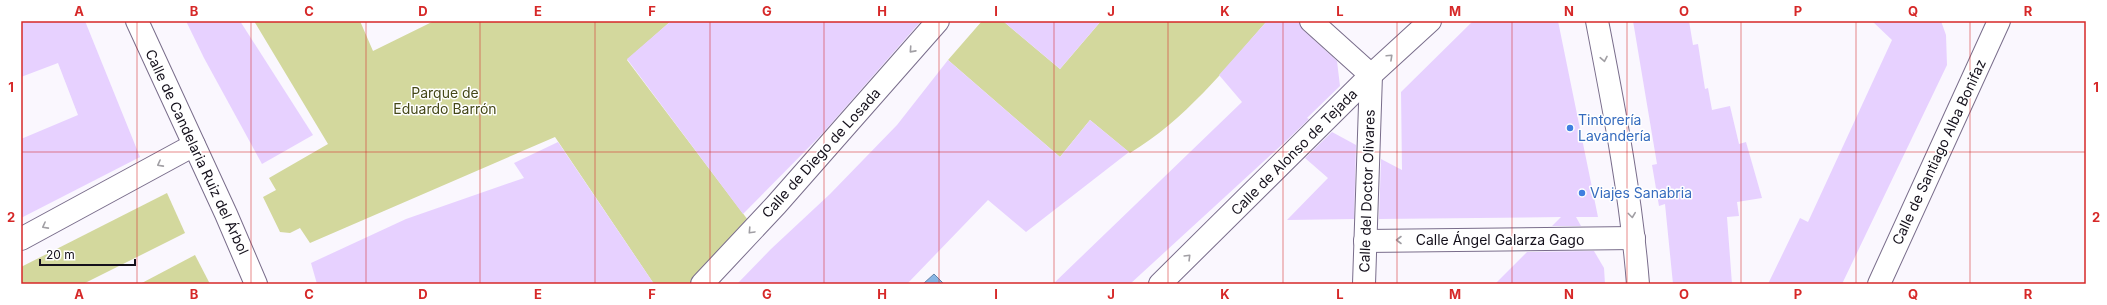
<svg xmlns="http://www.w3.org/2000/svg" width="2107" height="305" viewBox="0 0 2107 305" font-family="Inter,sans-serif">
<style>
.green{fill:#d3d89d}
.water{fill:#88b5e4;stroke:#6584a8}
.building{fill:#e7d1ff}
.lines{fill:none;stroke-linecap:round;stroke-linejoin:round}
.minor-casing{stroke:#796d8b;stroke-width:24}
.minor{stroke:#fff;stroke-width:22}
.oneway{stroke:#a19fa4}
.grid{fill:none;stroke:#d62828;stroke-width:1;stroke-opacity:0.55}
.shop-dot{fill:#3f7fe0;stroke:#fff;stroke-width:1.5}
.labels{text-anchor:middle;stroke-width:3;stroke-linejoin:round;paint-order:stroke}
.park-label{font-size:14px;fill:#454818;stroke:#fff}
.shop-label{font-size:14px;fill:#366cbe;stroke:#fff;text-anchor:start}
.street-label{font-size:14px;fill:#14101b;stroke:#fff}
.neatline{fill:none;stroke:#d62828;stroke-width:1.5}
.grid-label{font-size:13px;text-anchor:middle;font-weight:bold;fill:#d62828}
</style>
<rect width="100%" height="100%" fill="#faf7fe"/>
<g class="green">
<polygon points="254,21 360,21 373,51 434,21 671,21 627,60 754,228 702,284 654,284 555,137 310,243 300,228 290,233 280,232 263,197 276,190 269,178 328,144"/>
<path d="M982,21H1003L1060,69L1101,21H1267C1225,69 1185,120 1130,153L1090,120L1060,157L948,60Z"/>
<polygon points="167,193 185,233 83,284 21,284 21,267"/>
<polygon points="195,255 210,284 140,284"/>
</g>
<polygon class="water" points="934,274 944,284 923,284"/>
<g class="building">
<polygon points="21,21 85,21 140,157 21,218 21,139 78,115 58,63 21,77"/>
<polygon points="186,21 240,21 313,135 262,164 204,58"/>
<polygon points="671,21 921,21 822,134 743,214 627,59"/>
<polygon points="1003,21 1101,21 1060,69"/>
<polygon points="1267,21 1299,21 1303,30 1337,61 1340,86 1307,118 1309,119 1286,141 1130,284 1053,284 1242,102 1219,75"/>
<polygon points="1473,21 1558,21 1598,217 1576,217 1581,226 1552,226 1561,217 1379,219 1381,159 1402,170 1401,92"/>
<polygon points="1633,21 1689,21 1693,45 1698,44 1705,89 1708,88 1712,110 1730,106 1739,144 1746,142 1762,198 1737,202 1739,216 1727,217 1732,284 1673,284 1665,204 1659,206 1652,165 1657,164"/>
<polygon points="1872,21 1941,21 1946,35 1947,65 1842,284 1768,284 1800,218 1808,222 1892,40"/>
<polygon points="948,60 1060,157 1090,120 1129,152 1026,232 988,200 907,284 737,284 771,249 830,194 897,125"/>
<polygon points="1332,132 1356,145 1354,219 1287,220 1328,178 1305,158"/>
<polygon points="558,142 654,284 317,284 311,263 406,219 524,178 514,163"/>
<polygon points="1594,251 1604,268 1605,284 1495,284 1527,252"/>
</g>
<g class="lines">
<defs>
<g id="minor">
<polyline points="137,21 226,214 256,284"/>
<polyline points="1311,21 1371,75 1364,284"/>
<path d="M1597,21C1614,109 1631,195 1638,284"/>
<polyline points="21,239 194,145"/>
<polyline points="1365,241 1634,238"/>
<polyline points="702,284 776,205 938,21"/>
<polyline points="1160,284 1371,75 1430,21"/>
<polyline points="1879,284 1999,21"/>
</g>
</defs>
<use href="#minor" class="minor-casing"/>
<use href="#minor" class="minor"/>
</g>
<defs><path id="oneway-chevron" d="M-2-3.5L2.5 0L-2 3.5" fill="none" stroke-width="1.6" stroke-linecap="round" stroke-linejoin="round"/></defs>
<g class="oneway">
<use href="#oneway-chevron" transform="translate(912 50) rotate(132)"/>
<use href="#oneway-chevron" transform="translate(1390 57) rotate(-43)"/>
<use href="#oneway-chevron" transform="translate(1604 59) rotate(79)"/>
<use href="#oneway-chevron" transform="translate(160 164) rotate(152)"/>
<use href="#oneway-chevron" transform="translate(1632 215) rotate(83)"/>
<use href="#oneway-chevron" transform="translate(45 226) rotate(152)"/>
<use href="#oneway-chevron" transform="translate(751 231) rotate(133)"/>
<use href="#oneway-chevron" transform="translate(1399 240) rotate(180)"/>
<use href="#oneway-chevron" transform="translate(1188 257) rotate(-45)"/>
</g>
<path class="grid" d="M137,21V284M251,21V284M366,21V284M480,21V284M595,21V284M710,21V284M824,21V284M939,21V284M1054,21V284M1168,21V284M1283,21V284M1397,21V284M1512,21V284M1627,21V284M1741,21V284M1856,21V284M1970,21V284M21,152H2086"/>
<g class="shop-dot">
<circle cx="1570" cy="128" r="4"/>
<circle cx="1582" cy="193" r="4"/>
</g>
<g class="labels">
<g class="park-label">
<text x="445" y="98">Parque de<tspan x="445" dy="16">Eduardo Barrón</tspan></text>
</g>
<g class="shop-label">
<text x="1578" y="125">Tintorería<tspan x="1578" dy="16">Lavandería</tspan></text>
<text x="1590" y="198">Viajes Sanabria</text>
</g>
<g class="street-label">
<text transform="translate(197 152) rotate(65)" y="5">Calle de Candelaria Ruiz del Árbol</text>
<text transform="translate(1294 152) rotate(-45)" y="5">Calle de Alonso de Tejada</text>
<text transform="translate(1939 152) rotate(-65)" y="5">Calle de Santiago Alba Bonifaz</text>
<text transform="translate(821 153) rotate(-48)" y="5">Calle de Diego de Losada</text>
<text transform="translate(1367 191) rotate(-88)" y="5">Calle del Doctor Olivares</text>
<text x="1500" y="245">Calle Ángel Galarza Gago</text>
</g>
</g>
<rect width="2107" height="305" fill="none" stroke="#ffffff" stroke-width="44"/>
<path d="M40 259v6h95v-6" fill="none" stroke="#14101b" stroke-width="2"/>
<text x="46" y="259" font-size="12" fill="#14101b" stroke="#ffffff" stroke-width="3" paint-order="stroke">20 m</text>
<rect x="22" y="22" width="2063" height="261" class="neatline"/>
<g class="grid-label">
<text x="79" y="16">A</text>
<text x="194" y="16">B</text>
<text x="309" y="16">C</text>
<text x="423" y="16">D</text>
<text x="538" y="16">E</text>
<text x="652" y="16">F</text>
<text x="767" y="16">G</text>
<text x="882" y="16">H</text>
<text x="996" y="16">I</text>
<text x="1111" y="16">J</text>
<text x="1225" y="16">K</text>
<text x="1340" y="16">L</text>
<text x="1455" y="16">M</text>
<text x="1569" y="16">N</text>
<text x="1684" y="16">O</text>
<text x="1798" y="16">P</text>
<text x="1913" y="16">Q</text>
<text x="2028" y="16">R</text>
<text x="11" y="92">1</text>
<text x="2096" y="92">1</text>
<text x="11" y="222">2</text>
<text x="2096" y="222">2</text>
<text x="79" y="299">A</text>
<text x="194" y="299">B</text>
<text x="309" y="299">C</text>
<text x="423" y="299">D</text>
<text x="538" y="299">E</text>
<text x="652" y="299">F</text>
<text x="767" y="299">G</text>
<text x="882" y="299">H</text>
<text x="996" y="299">I</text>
<text x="1111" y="299">J</text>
<text x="1225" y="299">K</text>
<text x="1340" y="299">L</text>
<text x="1455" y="299">M</text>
<text x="1569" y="299">N</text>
<text x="1684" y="299">O</text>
<text x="1798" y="299">P</text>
<text x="1913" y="299">Q</text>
<text x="2028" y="299">R</text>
</g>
</svg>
